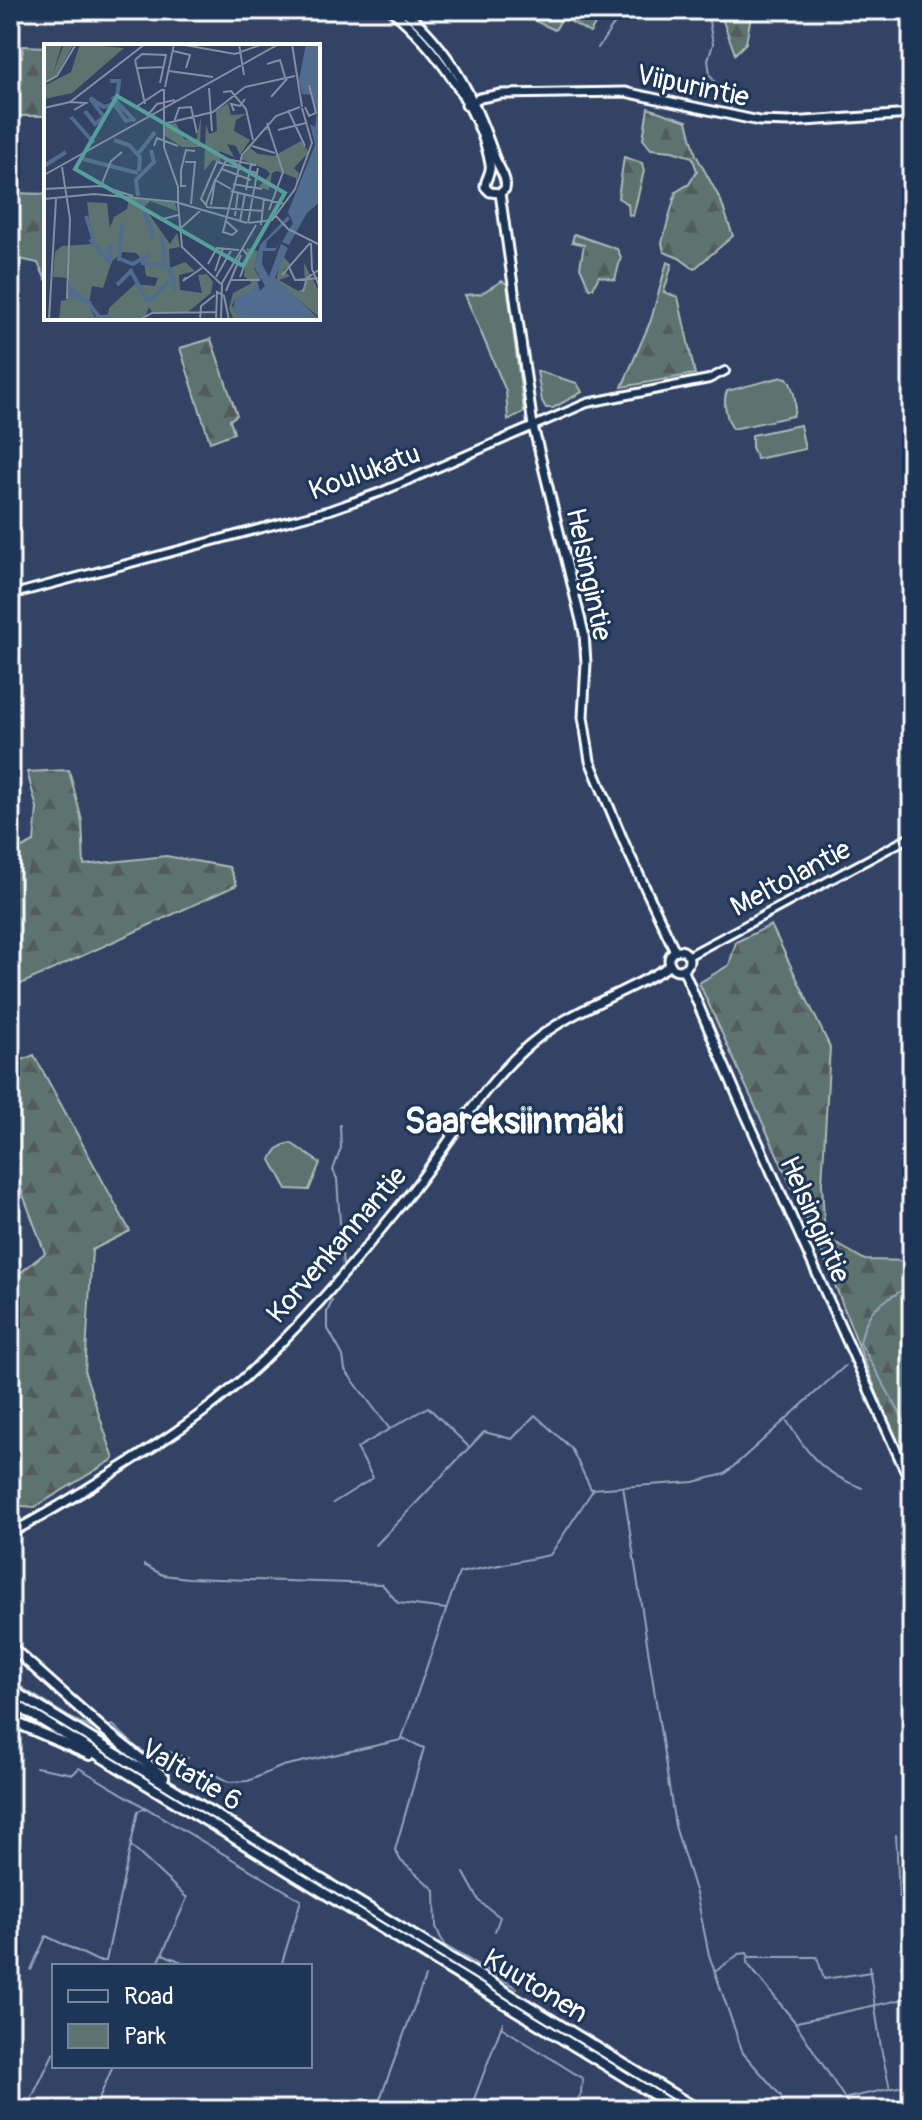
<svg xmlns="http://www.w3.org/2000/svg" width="922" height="2120" viewBox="0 0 922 2120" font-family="Pangolin,sans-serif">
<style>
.green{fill:#5d736f;stroke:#aeb9b7;stroke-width:2}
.forest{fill:url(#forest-firs);stroke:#aeb9b7;stroke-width:2}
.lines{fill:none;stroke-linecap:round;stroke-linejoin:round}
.stream{stroke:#96a7bc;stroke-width:2}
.minor-casing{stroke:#fff;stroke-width:12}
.major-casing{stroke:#fff;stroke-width:13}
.highway-casing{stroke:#fff;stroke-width:14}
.minor{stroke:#1d3557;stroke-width:6}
.major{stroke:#1d3557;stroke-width:7}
.highway{stroke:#1d3557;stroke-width:8}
.labels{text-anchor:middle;stroke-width:6;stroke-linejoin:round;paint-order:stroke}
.street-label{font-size:28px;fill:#fff;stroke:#1d3557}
.district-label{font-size:36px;font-weight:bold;fill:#fff;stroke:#1d3557}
.inset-river{fill:none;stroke:#506c8f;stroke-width:4}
.inset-road{fill:none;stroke:#848ea3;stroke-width:2}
.view{fill:#579f9a;fill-opacity:0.15;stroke:#579f9a;stroke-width:4}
.inset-edge{fill:none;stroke:#fff;stroke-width:4}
</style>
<defs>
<pattern id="forest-firs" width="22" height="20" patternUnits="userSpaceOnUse" patternTransform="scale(2)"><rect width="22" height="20" fill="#5d736f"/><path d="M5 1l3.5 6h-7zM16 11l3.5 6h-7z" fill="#535c5a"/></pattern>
</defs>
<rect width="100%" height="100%" fill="#324366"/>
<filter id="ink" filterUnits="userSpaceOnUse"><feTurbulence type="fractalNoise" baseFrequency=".0125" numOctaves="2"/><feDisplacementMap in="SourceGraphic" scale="16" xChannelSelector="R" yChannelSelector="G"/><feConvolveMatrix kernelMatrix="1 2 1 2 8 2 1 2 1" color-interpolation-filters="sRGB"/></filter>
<g filter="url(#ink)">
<g class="green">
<polygon points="531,10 577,10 597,21 590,33 566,19 561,20 555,30 528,18"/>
<polygon points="502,281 507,284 524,412 508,420 506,391 465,295 480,294"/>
<polygon points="537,371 577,383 582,392 553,408 546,408 542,401"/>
<path d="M782,377L787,378C794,388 798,405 793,416L733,429C727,420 722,402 727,391Z"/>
<polygon points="800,425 805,449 757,459 752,447 752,435"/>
<path d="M291,1143L320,1163L309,1190L287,1189L271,1160C275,1150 280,1145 291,1143Z"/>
</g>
<g class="forest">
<polygon points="719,10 752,10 746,43 735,54"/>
<polygon points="23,46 46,47 46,116 10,116 10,57 22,57"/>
<polygon points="648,108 687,121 696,155 721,201 733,236 694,269 679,258 664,252 662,243 676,192 689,184 697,171 692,157 672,151 651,149 643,139"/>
<polygon points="624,157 642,163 644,171 633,216 629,215 628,204 618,198"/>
<polygon points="10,193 46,194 46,280 38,263 10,257"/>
<polygon points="574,234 617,249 621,257 615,280 599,276 593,288 589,288 580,267 584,245 572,242"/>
<polygon points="667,262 672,264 664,292 678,297 695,374 622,387 651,320"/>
<polygon points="211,339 237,415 230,420 234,433 210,442 180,348"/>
<polygon points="69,770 82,821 84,865 166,856 229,867 237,885 10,989 10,854 34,842 37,808 27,772"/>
<polygon points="771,925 830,1047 822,1184 825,1237 865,1260 912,1261 912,1447 900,1452 826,1262 699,983 729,965 736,942"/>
<polygon points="34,1055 130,1231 92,1250 85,1373 114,1459 35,1507 10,1505 10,1281 45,1253 10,1160 10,1065"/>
</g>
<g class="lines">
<g class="stream">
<polyline points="707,10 713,44 708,60 710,75 716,84 724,88 728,94"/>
<polyline points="598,48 612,27 628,10"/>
<polyline points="729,102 731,108"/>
<polyline points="340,1125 341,1148 333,1170 337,1179 343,1268"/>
<path d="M912,1284C882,1304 868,1303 860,1343L912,1434"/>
<polyline points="332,1301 327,1312 327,1327 343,1356 345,1370 389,1428"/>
<polyline points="849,1362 851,1360"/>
<path d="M787,1421C809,1456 822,1473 862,1488"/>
<polyline points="623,1486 675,1826 697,1897 709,1955 743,2053 781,2096 785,2110"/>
<polyline points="333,1503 373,1478 357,1448 428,1407 468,1446"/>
<polyline points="376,1545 484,1432 512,1439 535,1415 571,1448 591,1489 694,1482 725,1474 845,1366"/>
<polyline points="144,1565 163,1575 188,1578 382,1584 398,1603 446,1609"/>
<polyline points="10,1680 69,1717 103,1734"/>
<polyline points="106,1727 113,1725 136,1747 151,1756"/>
<polyline points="402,1738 459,1573 550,1555 593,1490"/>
<path d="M148,1761C161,1743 170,1754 188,1758"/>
<polyline points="36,1767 73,1774 79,1768 301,1900 281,1966"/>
<polyline points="211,1773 229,1782 248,1781 283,1766 401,1740 402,1738 424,1748 395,1850 401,1861 435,1890 436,1927 444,1945 517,1988"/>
<polyline points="896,1835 899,1897 912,1897"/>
<polyline points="131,1846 187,1898 157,1966"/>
<polyline points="464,1873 480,1902 500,1917 495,1931"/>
<polyline points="163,1954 191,1966"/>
<polyline points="748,1958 747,1963 795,2022 847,2102"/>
<polyline points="869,1966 881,2048 890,2089"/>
<polyline points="31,1970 46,1936 98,1961 106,1961 138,1811 146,1808"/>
<polyline points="716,1971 739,1954 747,1953 749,1957 817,1957 824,1979 871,1972"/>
<polyline points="797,2022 909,1998 901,1965"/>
<polyline points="10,2026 13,2018"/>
<polyline points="501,2027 582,2078 581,2094 571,2110"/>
<polyline points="847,2098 912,2084"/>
<polyline points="98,2104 110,2110"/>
<polyline points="26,2110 54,2052"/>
<polyline points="94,2110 113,2066"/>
<polyline points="376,2110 425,1977"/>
<polyline points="470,2110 503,2022"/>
</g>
<defs>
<g id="minor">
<polyline points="10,595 330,510 381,492 587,403 709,379 725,371"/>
<polyline points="688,956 912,836"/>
</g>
<g id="major">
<path d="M391,10C433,44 480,109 490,164C492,173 485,178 485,187L490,192L500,193L505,189C508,177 497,166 494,155C475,100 450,47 403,10"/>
<polyline points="466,105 480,98 501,94 625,92 759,121 789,122 912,114"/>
<polyline points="500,193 533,426 584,633 586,663 583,717 590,761 626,847 675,951"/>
<circle cx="679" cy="960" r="10"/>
<polyline points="683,969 737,1095 912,1486"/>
<path d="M10,1533C46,1515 80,1493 114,1472C153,1447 193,1422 228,1392C294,1336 350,1268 404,1201C446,1150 479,1088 529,1045C571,1009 625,994 671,965"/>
</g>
<g id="highway">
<polyline points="10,1646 103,1729 164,1777"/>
<polyline points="10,1689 699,2110"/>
<polyline points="10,1701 679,2110"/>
<polyline points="10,1720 90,1755"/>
</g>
</defs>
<use href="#minor" class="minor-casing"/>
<use href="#major" class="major-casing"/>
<use href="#highway" class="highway-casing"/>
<use href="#minor" class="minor"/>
<use href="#major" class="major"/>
<use href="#highway" class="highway"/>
</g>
</g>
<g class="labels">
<g class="street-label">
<text transform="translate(693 85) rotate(12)" y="10">Viipurintie</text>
<text transform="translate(364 471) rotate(-20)" y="10">Koulukatu</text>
<text transform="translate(590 574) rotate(78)" y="10">Helsingintie</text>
<text transform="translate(790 877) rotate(-28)" y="10">Meltolantie</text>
<text transform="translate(816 1219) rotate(66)" y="10">Helsingintie</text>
<text transform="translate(336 1244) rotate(-49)" y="10">Korvenkannantie</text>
<text transform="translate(192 1774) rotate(31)" y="10">Valtatie 6</text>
<text transform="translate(536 1985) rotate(31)" y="10">Kuutonen</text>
</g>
<g class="district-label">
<text x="514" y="1133">Saareksiinmäki</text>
</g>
</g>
<g transform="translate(44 44)">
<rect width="276" height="276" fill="#324366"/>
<path d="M36,0L80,4L28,49L0,55V42L27,28ZM43,158L63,159L66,186H79V208L68,217L59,244L48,242L45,258L40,253L24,256L25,234L9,233L11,208L18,202L48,200Z" fill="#5d736f"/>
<path d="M0,0H18L9,30L20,0H30L12,32L0,38ZM184,59L187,71L202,70L192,76L190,87L206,96L196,111L192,102L183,100L190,113L175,107L177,119L169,116L160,127L162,80L165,90L173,87L172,67ZM157,73L156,103H138L120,91L122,80L132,79L140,95L152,97ZM223,81L227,86H219L206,104L214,110L230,112L257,97L265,108L250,124L255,129L252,139V134L233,127L228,129L225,146L215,143L226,130L223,126L197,115L216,89ZM85,154L131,159L133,167L106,157L100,163L126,200L133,189L136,203L125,205L126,224L141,218L151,227L135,231L136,246L158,249L154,231L163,230L169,238L167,249L144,268H108L105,263L100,276H63L65,264L91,240L111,242L114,234L102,232L100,218L92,209L79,208V186H65L70,173L83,165ZM203,204L214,207L210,225L216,234L205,249L190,256L188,262L201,276H190L185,265L189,249L208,239L200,232ZM238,211L247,221L239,226L246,232L235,236L254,247L261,244L260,219L276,249V274L232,237ZM40,252L52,276H15L17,257Z" fill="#5d736f"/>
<path d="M262,0H276V158L263,169L245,201L238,198L249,179L244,168L271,101L266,80L271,83L273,68L268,51L258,50L255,36ZM244,172L246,175L223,197L222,204H232L238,194L231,207H219L218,220L225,233L237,200L244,204L231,234L276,276H201L189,267L191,254L205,248L213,236L216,247L221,242L210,223L216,201Z" fill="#506c8f"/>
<path class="inset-river" d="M66,37H75L73,53M68,53L91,77M68,57L82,77L88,75M41,67L51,80L60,73L46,54L60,63L70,60M27,73L50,99M70,96L85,101L96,113L95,127M94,110L111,88M39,115L94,129M0,122L22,108M94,152L92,136L110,118L107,106M96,156L110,195M42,172L50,197M118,192L121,219M46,195L66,219M76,215L89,220L106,210M64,216L67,200L66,219M75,217L78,179M97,219L125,222M125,223L132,247M73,241L87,227L102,255M26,244L47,260M23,249L43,257L55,273M102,255H108L125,237M40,276L65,272"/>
<path class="inset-road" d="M135,0L191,10L219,0M195,0L200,31M248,0L258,63M129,7L146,11L142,24M91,16L98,10L122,11L116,39M91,16L101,60M223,20L236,16L241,33M94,24L120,23M125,27L169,33M0,39L13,32L32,0M121,43L130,0M201,43L251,32M165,44L168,87M120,45V103L134,143V159M179,48L187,47L202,65L209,96M227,53L243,35M26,58L42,59L30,66M92,63L119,45M261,63L265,72L272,69L265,41M0,64L26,58L101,0M244,66L261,102M190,67L187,60L196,62L201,55M103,72L113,60L131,56M130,78L135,64L147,63L153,89M223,79L239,128L225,166M119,80L169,68L201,43M234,86L262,79M110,102L113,94L134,102M208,102L231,109M183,115L212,121M141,118H151L147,160M18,123L26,175L23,255M178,125L207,136M0,131L235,0M189,140L218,145M57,142L67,117L78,108M142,142H137V126L142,106L151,107M0,145L57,142L89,152M202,146L207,120M187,147L240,160M0,155L50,150L133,158M134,159L138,203L177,240M135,159L203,179M162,160L171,136L187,145M167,161L171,137L183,115M163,162L157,155L173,118L213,129M162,163L219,167M191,172L194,148M232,172L244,185L276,201M182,177L193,187L188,191L179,188L198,111L232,72L256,63M196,177L201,150M204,179L214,124M205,179L228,176L251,145L268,99L258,64M217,181L220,154M132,184L119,175L134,171M136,185L158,165M267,199L268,225L276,244M164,220L173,204L195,206M245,223L251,236L276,234M171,227L179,204M238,231L266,199M142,233L139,237L158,224M172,233L188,205M196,233L204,212L199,205M186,236H216M182,247L197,211M259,248L263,234L276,225M126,275L151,276M5,276L12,155M95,276L108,269L172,268M156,276L157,262L171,251M172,276L173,248L180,252L185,276M177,276L178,239L212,181"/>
<path class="view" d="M73,52L241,149L199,222L31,125Z"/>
<rect width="276" height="276" class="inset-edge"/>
</g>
<rect width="922" height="2120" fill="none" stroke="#1d3557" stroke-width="40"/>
<rect x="20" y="20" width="882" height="2080" fill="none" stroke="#fff" stroke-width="3" filter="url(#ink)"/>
<rect x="52" y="1964" width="260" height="104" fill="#1d3557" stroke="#77869a" stroke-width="2"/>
<rect x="68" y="1990" width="40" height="12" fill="#1d3557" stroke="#77869a" stroke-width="2"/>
<text x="124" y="2004" font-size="24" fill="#ffffff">Road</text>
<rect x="68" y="2024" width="40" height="24" fill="#5d736f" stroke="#77869a" stroke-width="2"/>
<text x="124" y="2044" font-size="24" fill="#ffffff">Park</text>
</svg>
